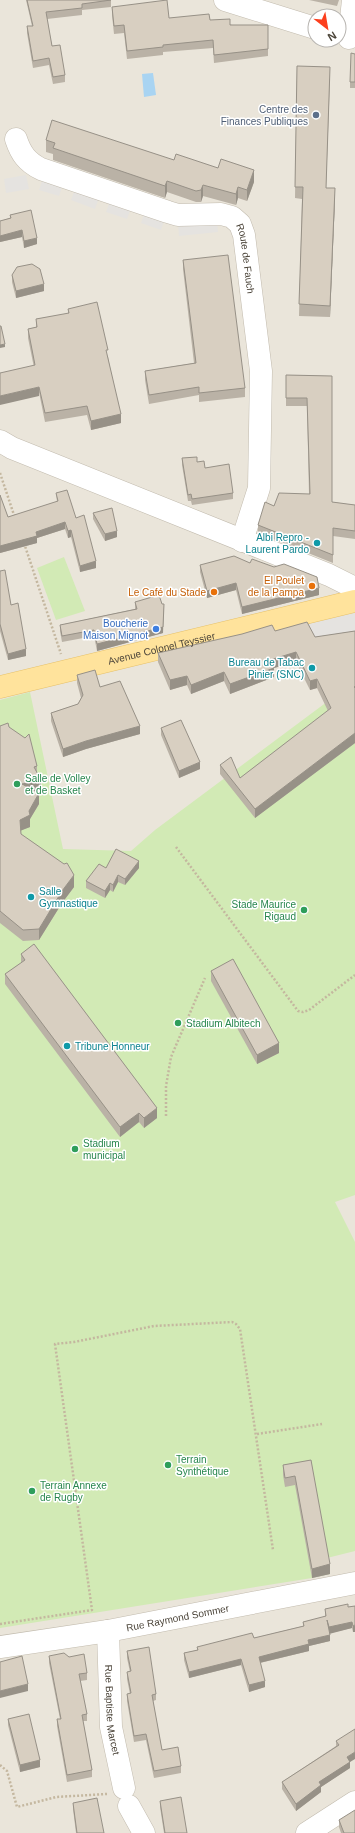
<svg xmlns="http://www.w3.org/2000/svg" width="355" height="1833" viewBox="0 0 355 1833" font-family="Arial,sans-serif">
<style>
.residential{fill:#eae5da;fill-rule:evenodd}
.green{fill:#d2eab5}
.parking{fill:#e5e3e0}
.water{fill:#a9d4f2}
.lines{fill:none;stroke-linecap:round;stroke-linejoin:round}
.minor-casing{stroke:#c2bbae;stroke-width:23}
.major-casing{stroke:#e6c16a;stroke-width:23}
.path{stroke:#c4b79f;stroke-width:2.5;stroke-dasharray:2 2;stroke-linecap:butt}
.minor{stroke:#fff;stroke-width:22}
.major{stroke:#ffe39c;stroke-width:22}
.wall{fill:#bab2a6}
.shaded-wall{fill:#979187}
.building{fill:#d8cfc1;stroke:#979187}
.service-dot{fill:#5c6f8a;stroke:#fff;stroke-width:1.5}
.culture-dot{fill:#0f9aa8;stroke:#fff;stroke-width:1.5}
.food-dot{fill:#e8710a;stroke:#fff;stroke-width:1.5}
.shop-dot{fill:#3f7fe0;stroke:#fff;stroke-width:1.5}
.leisure-dot{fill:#2e9e5b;stroke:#fff;stroke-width:1.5}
.labels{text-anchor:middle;stroke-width:3;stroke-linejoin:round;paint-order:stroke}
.service-label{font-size:10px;fill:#4e5e75;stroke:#fff;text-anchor:end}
.street-label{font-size:10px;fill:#4b4439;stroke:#fff}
.culture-label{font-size:10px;fill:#0d838f;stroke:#fff;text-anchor:end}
.food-label{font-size:10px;fill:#c56008;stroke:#fff;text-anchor:end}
.shop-label{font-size:10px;fill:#366cbe;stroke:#fff;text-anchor:end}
.leisure-label{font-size:10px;fill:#27864d;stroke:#fff;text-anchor:start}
</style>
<rect width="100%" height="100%" fill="#f6f3ec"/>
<path class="residential" d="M0,0H355V1833H0ZM315,16H339V40H315Z"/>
<g class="green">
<polygon points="64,557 85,611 56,620 37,568"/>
<polygon points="355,681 355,1195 335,1202 355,1242 355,1551 327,1558 330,1574 312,1578 0,1628 0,700 30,692 63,849 131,851 155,830"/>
</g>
<g class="parking">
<polygon points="26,175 29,189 6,193 4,179"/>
<polygon points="43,178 63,185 59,196 39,190"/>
<polygon points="75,189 99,198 95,209 71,200"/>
<polygon points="110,201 131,208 127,219 106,212"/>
<polygon points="145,211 165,218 161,230 141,223"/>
<polygon points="217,220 218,232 179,236 178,224"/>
<polygon points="355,606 355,640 315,646 306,622"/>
</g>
<polygon class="water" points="153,73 156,95 144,97 142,74"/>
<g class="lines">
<defs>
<g id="minor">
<polyline points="225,0 315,28"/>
<polyline points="349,38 353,0"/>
<path id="s1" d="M16,139C21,154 27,162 41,169L168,212L178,215L221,214L232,217L240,224L244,235L261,371L259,488L242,541"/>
<polyline points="0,441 12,448 329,575 355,588"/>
<path id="s2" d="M108,1631L111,1727L124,1788"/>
<path id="s3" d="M0,1647L108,1631L355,1583"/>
<polyline points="129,1806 144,1833"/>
<polyline points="307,1833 355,1802"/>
</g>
<g id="major">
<path id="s4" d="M0,687L355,601"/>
</g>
</defs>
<use href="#minor" class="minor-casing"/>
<use href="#major" class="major-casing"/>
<g class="path">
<polyline points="0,473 15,518"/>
<polyline points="24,543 61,654"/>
<polyline points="176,847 298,1011 303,1012 309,1010 355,975"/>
<polyline points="166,1116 166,1086 171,1057 205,978"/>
<polyline points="257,1434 322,1424"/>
<polyline points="0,1624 92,1610 55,1344 74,1342 154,1326 232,1322 236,1324 240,1329 273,1550"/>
<polyline points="0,1765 7,1771 17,1807 56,1797 107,1794"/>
</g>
<use href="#minor" class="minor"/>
<use href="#major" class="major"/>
</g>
<g class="wall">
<polygon points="26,0 111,0 111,7 82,10 82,15 47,19 52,46 65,75 65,82 53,84 49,65 33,68 27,33 27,26 32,26"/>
<polygon points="309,0 339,0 337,6"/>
<polygon points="112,7 169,18 210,20 268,33 268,56 214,63 213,48 163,52 163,55 127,59 124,33 114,34 112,15"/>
<polygon points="355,54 355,88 350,88 350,82"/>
<polygon points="297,66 330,79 326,188 335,199 330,317 299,316 302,199 295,198"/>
<polygon points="46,140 174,160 254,182 247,201 238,198 236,205 203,196 201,202 196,202 167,192 165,198 53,160 53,154 46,152"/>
<polygon points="10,215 37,244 24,248 22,237 0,242 0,221 10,218"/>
<polygon points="183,260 245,388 245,397 199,402 199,395 149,404 145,380 145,371 194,363 183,269"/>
<polygon points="12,275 44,291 16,298 12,282"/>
<polygon points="68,309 108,357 121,423 91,430 87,415 45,422 28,338 28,329 36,327 36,319 68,314"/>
<polygon points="286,375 332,376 332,502 355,505 355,539 333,536 333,563 258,533 258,525 274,506 309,494 307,406 286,406"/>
<polygon points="182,458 197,462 233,493 233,499 192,505 191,501 188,501 182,465"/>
<polygon points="56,493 76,518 96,568 80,572 71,537 68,538 65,529 37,538 37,543 0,553 0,495 8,517 57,502"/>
<polygon points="93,513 117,537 105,541 93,519"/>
<polygon points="200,565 319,595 242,614 236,590 207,598 200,572"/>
<polygon points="0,571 11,605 26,656 8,660 0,631"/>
<polygon points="135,602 163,633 97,651 94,636 62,642 60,631 60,625 135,609"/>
<polygon points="275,631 315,637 355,631 355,743 255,818 220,774 220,765 240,778 328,711 317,688 310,690 296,662 274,668 274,677 230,694 224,681 191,694 187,685 170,690 158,662 158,653"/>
<polygon points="77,675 100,687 140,734 86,749 63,757 51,721 51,713 78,704 81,698 77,683"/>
<polygon points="0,726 9,727 37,766 37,773 41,791 38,792 39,804 30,819 30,827 21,830 21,834 74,887 62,903 39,940 23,941 0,923"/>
<polygon points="161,728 200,769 179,778 161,735"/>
<polygon points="106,868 139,868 125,885 118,882 113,892 110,890 105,898 86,888 86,881"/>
<polygon points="21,954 157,1118 144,1128 139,1122 120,1137 5,984 5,974 21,963"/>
<polygon points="211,971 279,1053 257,1064 211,981"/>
<polygon points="311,1460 330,1574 312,1578 295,1485 285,1487 283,1475 283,1465"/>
<polygon points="355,1606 353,1632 352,1628 330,1633 330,1641 309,1646 309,1651 260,1663 265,1687 249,1692 241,1665 189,1678 184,1660 184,1653 197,1650 197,1647 254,1638 303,1626 303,1622 325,1617 325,1609 348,1607"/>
<polygon points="127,1651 156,1694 156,1700 153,1701 162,1750 181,1766 181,1773 154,1778 146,1740 134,1742 127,1701 127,1694 130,1694 127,1679 127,1672 130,1672 127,1658"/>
<polygon points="49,1656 87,1673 87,1680 80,1681 87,1714 87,1721 83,1721 92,1770 92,1777 67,1782 57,1726 57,1719 60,1719 49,1663"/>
<polygon points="8,1719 40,1767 20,1772 8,1725"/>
<polygon points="336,1741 350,1762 350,1768 321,1787 321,1792 296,1811 282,1789 282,1782 336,1746"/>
<polygon points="160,1801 187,1833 164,1833 160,1807"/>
<polygon points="73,1803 104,1833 76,1833 73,1809"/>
<polygon points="339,1820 355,1833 341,1833 339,1827"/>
</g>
<g class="shaded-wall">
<polygon points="254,170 254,182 247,201 247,190"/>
<polygon points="167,181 167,192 165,198 165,186"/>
<polygon points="203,185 203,196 201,202 201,190"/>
<polygon points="238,187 238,198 236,205 236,194"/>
<polygon points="335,188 335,199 330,317 330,306"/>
<polygon points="22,230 22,237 0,242 0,236"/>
<polygon points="37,238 37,244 24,248 24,241"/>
<polygon points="44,284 44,291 16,298 16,291"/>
<polygon points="5,344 5,347 0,348 0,345"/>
<polygon points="39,387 39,396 0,405 0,396"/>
<polygon points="121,414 121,423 91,430 91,421"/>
<polygon points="65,522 65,529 37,538 37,543 0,553 0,546 36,532"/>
<polygon points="71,530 71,537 68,538 68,531"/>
<polygon points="117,531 117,537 105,541 105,534"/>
<polygon points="96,561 96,568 80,572 80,566"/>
<polygon points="236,583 236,590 207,598 207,591"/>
<polygon points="319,588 319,595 242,614 242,607"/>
<polygon points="164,604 163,633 97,651 97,644"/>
<polygon points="26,649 26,656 8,660 8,654"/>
<polygon points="296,652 296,662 270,669 270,660"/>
<polygon points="274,668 274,677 230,694 230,684"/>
<polygon points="224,672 224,681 191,694 191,685"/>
<polygon points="187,676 187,685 170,690 170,680"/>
<polygon points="317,679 317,688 310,690 310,681"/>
<polygon points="140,726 140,734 86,749 63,757 63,749 86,741"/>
<polygon points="355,733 355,743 255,818 255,809"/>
<polygon points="200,762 200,769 179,778 179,771"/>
<polygon points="41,780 41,791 22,795 22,784"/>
<polygon points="39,793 39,804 30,819 30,827 20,831 20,820 29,811"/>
<polygon points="139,861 139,868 125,885 125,879"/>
<polygon points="74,875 74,887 62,903 39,940 39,929 62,891"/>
<polygon points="118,875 118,882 113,892 113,885"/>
<polygon points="110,883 110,890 105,898 105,891"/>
<polygon points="279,1043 279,1053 257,1064 257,1055"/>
<polygon points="157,1108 157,1118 144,1128 144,1118"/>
<polygon points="139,1113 139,1122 120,1137 120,1127"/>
<polygon points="330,1564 330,1574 312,1578 312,1569"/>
<polygon points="352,1622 352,1628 329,1634 329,1627"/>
<polygon points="355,1625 355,1632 353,1632 353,1626"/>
<polygon points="330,1635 330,1641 309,1646 309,1651 259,1663 259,1657 308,1640"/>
<polygon points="241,1659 241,1665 189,1678 189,1672"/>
<polygon points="265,1681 265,1687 249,1692 249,1685"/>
<polygon points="28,1684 28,1691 0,1698 0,1691"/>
<polygon points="355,1752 355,1759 350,1762 350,1768 321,1787 321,1792 296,1811 296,1804 319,1782 347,1757"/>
<polygon points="40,1760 40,1767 20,1772 20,1765"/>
</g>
<g class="building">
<polygon points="27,0 111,0 82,4 82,8 46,12 52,46 60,45 65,75 53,77 49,58 33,61 27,26 33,26"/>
<polygon points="167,0 169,18 209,14 210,20 230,19 230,25 268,25 268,49 214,55 213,40 163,45 163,47 127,51 124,25 114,26 112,7"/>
<polygon points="351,53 355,54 355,82 350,82"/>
<polygon points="297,66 330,67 326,188 335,188 330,306 299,304 303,187 295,187"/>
<polygon points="52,120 174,160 176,154 218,168 221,159 254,170 247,190 238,187 236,194 203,185 201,190 196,191 167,181 165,186 53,148 55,143 46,140"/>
<polygon points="31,210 37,238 24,241 22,230 0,236 0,221 11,218 10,215"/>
<polygon points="228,255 245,388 199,393 199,387 149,395 145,371 196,363 183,260"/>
<polygon points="32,264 40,269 44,284 16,291 12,275 17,267"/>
<polygon points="97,302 108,350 106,350 121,414 91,421 87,406 45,413 39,387 0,396 0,373 35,365 28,329 37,327 36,319 69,313 68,309"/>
<polygon points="0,326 1,326 5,344 0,345"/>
<polygon points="286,375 332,376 332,502 355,505 355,531 333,528 333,555 258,525 265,502 274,506 279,493 310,494 307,398 286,398"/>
<polygon points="197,457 197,462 204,461 205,468 229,464 233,493 192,499 191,494 188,495 182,458"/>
<polygon points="67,490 76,518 84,515 96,561 80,566 71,530 68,531 65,522 36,532 37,536 0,546 0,495 8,517 58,501 56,493"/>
<polygon points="112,508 117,531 105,534 93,513"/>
<polygon points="234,556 250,563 252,559 274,567 284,564 317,577 319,588 242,607 236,583 207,591 200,565"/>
<polygon points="5,570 11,605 18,603 26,649 8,654 0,624 0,571"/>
<polygon points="159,595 162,604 164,604 163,627 97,644 94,630 62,636 60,625 137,609 135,602"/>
<polygon points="307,622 315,637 355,631 355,686 354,687 355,688 355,733 255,809 220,765 231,757 240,778 331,708 317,679 310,681 296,652 270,660 274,668 230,684 224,672 191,685 187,676 170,680 158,653 242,634 272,625 275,631"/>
<polygon points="95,670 100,687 120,681 140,726 86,741 63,749 51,713 78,704 83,695 77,675"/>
<polygon points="181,720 200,762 179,771 161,728"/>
<polygon points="8,723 9,727 25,738 29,734 37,766 34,767 41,780 22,784 39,793 29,811 30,815 20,820 21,834 64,864 67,863 74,875 62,891 39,929 23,930 0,911 0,726"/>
<polygon points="116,849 139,861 125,879 118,875 113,885 110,883 105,891 86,881 99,864 106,868"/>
<polygon points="34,944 157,1108 144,1118 139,1113 120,1127 5,974 25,960 21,954"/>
<polygon points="233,959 279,1043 257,1055 211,971"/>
<polygon points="311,1460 330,1564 312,1569 295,1476 285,1478 283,1465"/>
<polygon points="348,1604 348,1607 355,1606 355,1625 353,1626 352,1622 329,1627 327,1620 330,1635 308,1640 309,1644 259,1657 265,1681 249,1685 241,1659 189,1672 184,1653 198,1650 197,1647 252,1633 254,1638 304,1626 303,1622 326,1616 325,1609"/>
<polygon points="149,1647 156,1694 152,1695 162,1750 178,1747 181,1766 154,1771 146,1734 134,1736 127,1694 131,1693 127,1672 131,1671 127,1651"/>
<polygon points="64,1653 69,1657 84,1654 87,1673 79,1674 87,1714 82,1715 92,1770 67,1775 57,1719 61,1719 49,1656"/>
<polygon points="22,1656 28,1684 0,1691 0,1662"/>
<polygon points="29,1714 40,1760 20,1765 8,1719"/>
<polygon points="355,1729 355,1752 347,1757 350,1762 319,1782 321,1785 296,1804 282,1782 339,1745 336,1741"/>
<polygon points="181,1797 187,1833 165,1833 160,1801"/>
<polygon points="97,1798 104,1833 77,1833 73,1803"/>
<polygon points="355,1810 355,1833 344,1833 339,1820"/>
</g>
<circle class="service-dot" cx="316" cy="115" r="4"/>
<g class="culture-dot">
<circle cx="317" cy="543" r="4"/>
<circle cx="312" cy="668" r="4"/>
<circle cx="31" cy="897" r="4"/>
<circle cx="67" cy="1046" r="4"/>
</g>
<g class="food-dot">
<circle cx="312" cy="586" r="4"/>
<circle cx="214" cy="592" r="4"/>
</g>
<circle class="shop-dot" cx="156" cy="629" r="4"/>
<g class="leisure-dot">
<circle cx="17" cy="784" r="4"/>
<circle cx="304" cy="910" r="4"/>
<circle cx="178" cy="1023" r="4"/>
<circle cx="75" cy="1149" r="4"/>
<circle cx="168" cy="1465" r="4"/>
<circle cx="32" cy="1491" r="4"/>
</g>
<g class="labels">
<g class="service-label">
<text x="308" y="113">Centre des<tspan x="308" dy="12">Finances Publiques</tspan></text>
</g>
<g class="street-label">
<text dy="4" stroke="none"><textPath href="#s1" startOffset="285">Route de Fauch</textPath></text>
<text dy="4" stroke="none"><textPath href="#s4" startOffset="166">Avenue Colonel Teyssier</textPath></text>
<text dy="4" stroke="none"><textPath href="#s3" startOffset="180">Rue Raymond Sommer</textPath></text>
<text dy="4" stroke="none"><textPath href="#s2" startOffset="79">Rue Baptiste Marcet</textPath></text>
</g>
<g class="culture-label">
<text x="309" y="541">Albi Repro -<tspan x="309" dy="12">Laurent Pardo</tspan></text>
<text x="304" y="666">Bureau de Tabac<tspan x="304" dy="12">Pinier (SNC)</tspan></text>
<text x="39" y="895" text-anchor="start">Salle<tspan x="39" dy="12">Gymnastique</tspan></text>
<text x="75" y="1050" text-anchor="start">Tribune Honneur</text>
</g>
<g class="food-label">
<text x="304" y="584">El Poulet<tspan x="304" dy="12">de la Pampa</tspan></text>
<text x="206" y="596">Le Café du Stade</text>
</g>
<g class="shop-label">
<text x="148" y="627">Boucherie<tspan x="148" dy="12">Maison Mignot</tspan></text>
</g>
<g class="leisure-label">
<text x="25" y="782">Salle de Volley<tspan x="25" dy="12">et de Basket</tspan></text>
<text x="296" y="908" text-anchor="end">Stade Maurice<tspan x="296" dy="12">Rigaud</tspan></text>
<text x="186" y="1027">Stadium Albitech</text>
<text x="83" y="1147">Stadium<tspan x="83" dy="12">municipal</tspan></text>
<text x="176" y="1463">Terrain<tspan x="176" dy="12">Synthétique</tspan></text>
<text x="40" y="1489">Terrain Annexe<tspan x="40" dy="12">de Rugby</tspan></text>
</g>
</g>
<g transform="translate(327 28) rotate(149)"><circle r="19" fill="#ffffff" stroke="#b7b4b0"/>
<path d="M0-3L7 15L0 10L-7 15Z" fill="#fc3f1d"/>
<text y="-6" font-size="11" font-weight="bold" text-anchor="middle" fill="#4b4439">N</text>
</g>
</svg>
